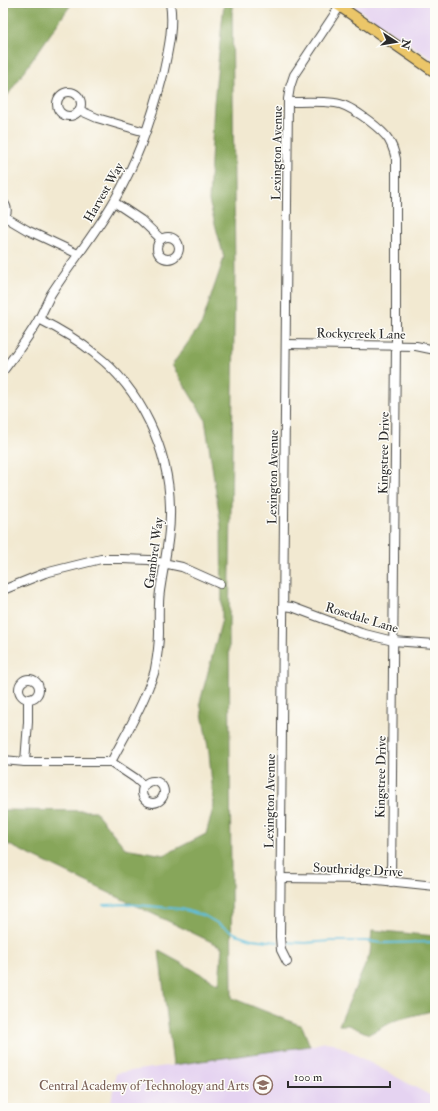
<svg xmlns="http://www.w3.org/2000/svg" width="438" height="1111" viewBox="0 0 438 1111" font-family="'IM FELL Double Pica',serif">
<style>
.built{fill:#e5d3f1}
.forest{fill:#87a65a;stroke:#596842}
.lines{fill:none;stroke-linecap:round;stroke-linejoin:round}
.stream{stroke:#5ebfdd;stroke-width:2}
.minor-casing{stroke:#494844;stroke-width:10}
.major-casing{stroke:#494844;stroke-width:12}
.minor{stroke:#fff;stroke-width:8}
.major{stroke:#ebc669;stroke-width:10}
.labels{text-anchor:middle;stroke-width:3;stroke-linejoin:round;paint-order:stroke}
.street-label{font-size:13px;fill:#2b2b2b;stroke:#fdfcf7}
.education-label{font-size:13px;fill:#785e54;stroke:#fdfcf7;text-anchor:end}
</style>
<rect width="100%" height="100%" fill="#fdfcf7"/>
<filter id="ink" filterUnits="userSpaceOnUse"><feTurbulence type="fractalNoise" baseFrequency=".025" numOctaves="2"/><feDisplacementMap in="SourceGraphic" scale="8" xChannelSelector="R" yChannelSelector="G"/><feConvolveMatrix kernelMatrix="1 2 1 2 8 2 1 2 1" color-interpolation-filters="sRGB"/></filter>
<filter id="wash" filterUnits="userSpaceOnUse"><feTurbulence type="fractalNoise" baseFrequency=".012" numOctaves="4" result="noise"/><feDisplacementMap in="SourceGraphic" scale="16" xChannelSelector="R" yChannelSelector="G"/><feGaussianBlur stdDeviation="0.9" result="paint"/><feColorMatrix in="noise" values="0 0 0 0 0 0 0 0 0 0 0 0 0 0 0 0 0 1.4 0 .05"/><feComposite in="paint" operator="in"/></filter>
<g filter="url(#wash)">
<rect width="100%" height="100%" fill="#f2e9d1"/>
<g class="built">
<polygon points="349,3 435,3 435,61"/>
<polygon points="324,1042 334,1043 435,1098 435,1108 110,1108 116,1073 310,1046"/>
</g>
<g class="forest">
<polygon points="3,3 72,3 3,102"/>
<polygon points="224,3 232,3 235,273 229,628 232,998 302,1026 310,1046 173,1065 159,951 219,984 222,947 3,842 3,810 95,811 125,848 164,855 206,834 214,805 209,753 200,702 222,619 221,526 205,419 172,365 202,323 224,258 209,201 214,103"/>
<polygon points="372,930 435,936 435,1010 396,1020 369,1034 348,1025 339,1025 370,954"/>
</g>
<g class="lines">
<g class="stream">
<polyline points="103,905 128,904 181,909 205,916 236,934 251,939 278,942"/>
<polyline points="283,942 305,943 331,941 366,941 383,943 435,942"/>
</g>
</g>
</g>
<g filter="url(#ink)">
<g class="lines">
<defs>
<g id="minor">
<circle cx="69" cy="104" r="12"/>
<path d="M288,102C303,102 320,101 335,103C349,104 376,125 386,136C392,143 394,151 396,159V345L391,882"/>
<polyline points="79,110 97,118 145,132"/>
<path d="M3,202C8,207 8,213 3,219"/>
<polyline points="114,202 141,220 161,239"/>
<polyline points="5,217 27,230 78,254"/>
<circle cx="168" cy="248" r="11"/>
<path d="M39,319C59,329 78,340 95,354C141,389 169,450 170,507C171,535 164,563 160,591C158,605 159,619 159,633C159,645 157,658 155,669C154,675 151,681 149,686C139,713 124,737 111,762"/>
<polyline points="286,344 416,346 435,350"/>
<path d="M3,371C16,354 29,337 39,319C43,311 47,302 51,294C71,263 95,234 114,201C137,162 152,119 163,75C168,51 174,27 170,3"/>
<polyline points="3,590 45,573 101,559 122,559 149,560 182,567 220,584"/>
<polyline points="283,606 292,607 361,633 393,641 435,644"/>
<circle cx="29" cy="689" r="10"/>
<polyline points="3,760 25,762 111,762 135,778 144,786"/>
<polyline points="25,762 28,722 28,699"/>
<circle cx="153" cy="792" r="11"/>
<polyline points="280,878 368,879 435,886"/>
<polyline points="287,962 281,950 280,937 288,99 290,87 294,75 340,6"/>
</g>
<polyline id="major" points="335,3 435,72"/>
</defs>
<use href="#minor" class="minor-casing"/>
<use href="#major" class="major-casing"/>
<use href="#minor" class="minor"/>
<use href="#major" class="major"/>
</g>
</g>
<defs>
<symbol id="school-ring" viewBox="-11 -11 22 22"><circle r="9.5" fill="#fdfcf7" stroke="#8d6e63" stroke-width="1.5"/><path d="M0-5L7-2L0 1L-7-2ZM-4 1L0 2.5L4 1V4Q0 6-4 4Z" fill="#8d6e63"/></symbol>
</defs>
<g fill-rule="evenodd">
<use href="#school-ring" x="252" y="1074" width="22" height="22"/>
</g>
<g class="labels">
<g class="street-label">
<text transform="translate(276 153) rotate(-89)" y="5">Lexington Avenue</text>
<text transform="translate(103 192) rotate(-60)" y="5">Harvest Way</text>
<text transform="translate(361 333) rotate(1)" y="5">Rockycreek Lane</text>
<text transform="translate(383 453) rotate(-89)" y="5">Kingstree Drive</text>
<text transform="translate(272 477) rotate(-89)" y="5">Lexington Avenue</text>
<text transform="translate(153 553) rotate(-82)" y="5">Gambrel Way</text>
<text transform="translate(362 617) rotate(17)" y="5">Rosedale Lane</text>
<text transform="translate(380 777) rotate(-89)" y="5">Kingstree Drive</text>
<text transform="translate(269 801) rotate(-89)" y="5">Lexington Avenue</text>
<text transform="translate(358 869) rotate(3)" y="5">Southridge Drive</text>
</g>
<g class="education-label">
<text x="249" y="1090">Central Academy of Technology and Arts</text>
</g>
</g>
<rect width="438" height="1111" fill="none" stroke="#fdfcf7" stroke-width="16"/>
<g transform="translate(396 42) rotate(102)" stroke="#fdfcf7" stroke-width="3" paint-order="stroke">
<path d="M0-3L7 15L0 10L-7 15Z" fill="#2b2b2b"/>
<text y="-6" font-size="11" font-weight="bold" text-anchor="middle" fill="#2b2b2b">N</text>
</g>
<path d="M288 1081v6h102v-6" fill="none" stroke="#2b2b2b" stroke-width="2"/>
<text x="294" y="1081" font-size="12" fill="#2b2b2b" stroke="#fdfcf7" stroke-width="3" paint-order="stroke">100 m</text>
</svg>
